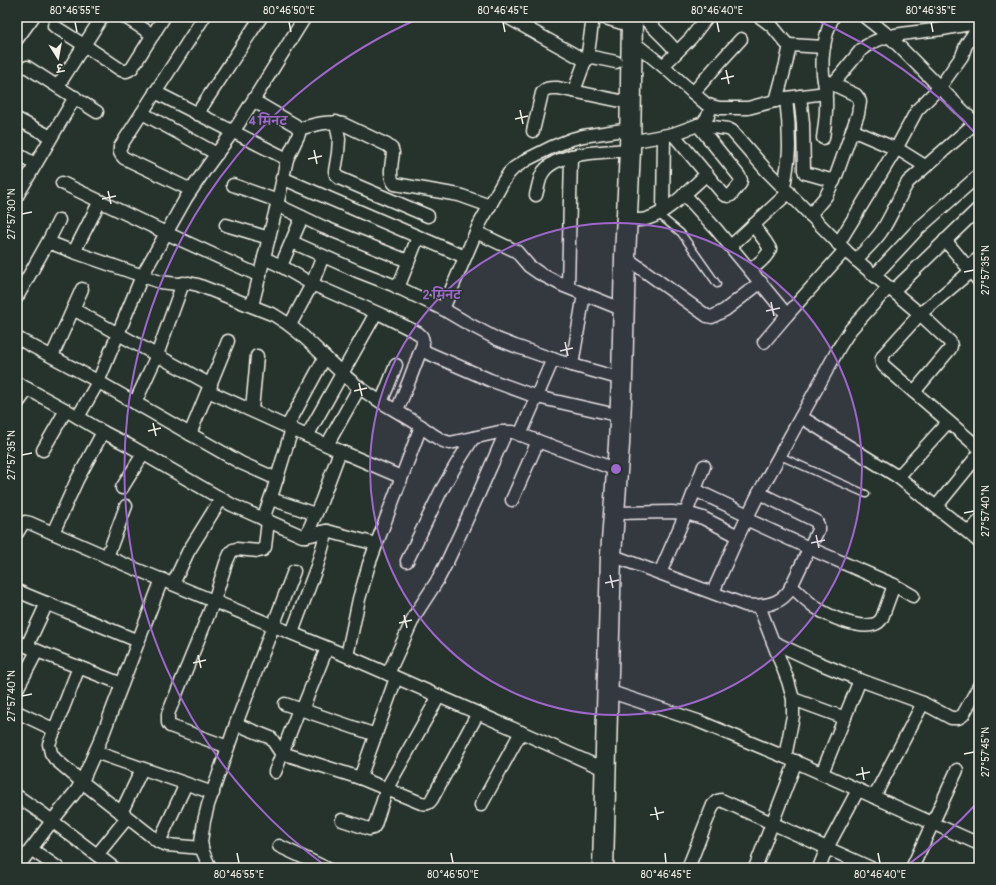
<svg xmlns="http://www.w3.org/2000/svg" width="996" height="885" viewBox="0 0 996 885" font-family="Pangolin,'Playpen Sans Deva',sans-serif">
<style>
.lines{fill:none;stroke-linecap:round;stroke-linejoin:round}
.service-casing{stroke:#f4f1e8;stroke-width:9}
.minor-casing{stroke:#f4f1e8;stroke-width:15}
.primary-casing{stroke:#f4f1e8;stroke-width:23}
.service{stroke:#26332d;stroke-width:6}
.minor{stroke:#26332d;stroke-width:12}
.primary{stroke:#26332d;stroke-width:20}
.ticks{fill:none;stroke:#f4f1e8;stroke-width:1.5}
.ring{fill:none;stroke:#9f67cb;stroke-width:2}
.centre{fill:#9f67cb;stroke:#26332d;stroke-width:2}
.ring-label{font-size:12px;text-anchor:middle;font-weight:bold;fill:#9f67cb;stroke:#26332d;stroke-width:3;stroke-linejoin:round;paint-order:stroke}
.neatline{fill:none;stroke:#f4f1e8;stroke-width:1.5}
.ticks-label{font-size:10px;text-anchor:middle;fill:#f4f1e8}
</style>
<rect width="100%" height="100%" fill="#26332d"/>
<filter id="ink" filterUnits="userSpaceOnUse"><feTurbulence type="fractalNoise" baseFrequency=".025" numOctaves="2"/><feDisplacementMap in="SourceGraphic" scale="8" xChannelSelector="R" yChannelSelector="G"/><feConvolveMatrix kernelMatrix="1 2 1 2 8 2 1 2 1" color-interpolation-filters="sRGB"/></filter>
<g filter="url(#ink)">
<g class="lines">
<defs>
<g id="service">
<polyline points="658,214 681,233 717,284"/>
<polyline points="780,456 866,494"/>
</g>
<g id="minor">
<polyline points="125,17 153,35"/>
<polyline points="507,17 586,61"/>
<polyline points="602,17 632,26"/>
<polyline points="643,17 667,41 677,52"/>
<polyline points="760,17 772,26 786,43 790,45 824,47"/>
<polyline points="865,17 889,36 979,127"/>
<path d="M54,26L84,45L121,70C126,72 128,71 132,68L164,17"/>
<polyline points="17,39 33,17"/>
<polyline points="632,41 663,66 699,98 706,104 711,106 720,108 748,108 786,98 826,93"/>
<polyline points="587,56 616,62"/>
<polyline points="663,66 691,38 707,17"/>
<polyline points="27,67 97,112"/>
<path d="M833,84L861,50C881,32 916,33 942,29C954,27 967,25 979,22"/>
<polyline points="58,86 102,17"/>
<polyline points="574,91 588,53 593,17"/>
<polyline points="155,92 287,159"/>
<polyline points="693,93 719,63 741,39"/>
<polyline points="800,96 803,123 804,170 805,173 809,174 834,181"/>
<polyline points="776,101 786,64 790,45"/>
<polyline points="142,113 217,154"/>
<polyline points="197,114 261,17"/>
<polyline points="17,119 51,137"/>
<polyline points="336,122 339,139 338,153 335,171 336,175 339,178 428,216"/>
<polyline points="698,125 728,129 732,131 767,171 848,253 920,314 950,342 951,346 950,349 914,392"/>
<path d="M299,129C313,125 328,120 343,124L387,145L392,149L393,153C392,162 388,178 395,184L459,195L490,206"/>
<polyline points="852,130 901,151 925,166"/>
<path d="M533,131L542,93C546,87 551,88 558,88L630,103"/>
<polyline points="673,134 724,195 728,196 731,195 740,184 741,180 739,176 698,125"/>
<path d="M823,138C825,125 827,112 826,99C826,90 824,82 823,74C821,56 825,33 833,17"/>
<polyline points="630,142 673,134 698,125 703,123 708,116 711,106"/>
<polyline points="17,154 35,164"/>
<polyline points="282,178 465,257"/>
<polyline points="62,183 166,233 260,276"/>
<polyline points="233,185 278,201"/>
<path d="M784,187C786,174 789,160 789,146C789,130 788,114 786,98"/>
<path d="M191,190L124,158C120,154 119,152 120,147L204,17"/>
<polyline points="684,194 716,229 787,315"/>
<path d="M536,195C538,188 539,180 542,174C554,151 607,152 630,150"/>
<polyline points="17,196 75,97"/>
<polyline points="277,205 323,227 408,261"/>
<polyline points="663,211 664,136"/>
<polyline points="810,215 826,196 836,176 858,114 860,102 859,99 856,95 824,80"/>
<path d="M627,220C634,220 642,221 649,218C667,213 692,187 707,174"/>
<polyline points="226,225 269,238"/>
<polyline points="476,232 516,251 529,266 539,273 564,286 624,310"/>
<polyline points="945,240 979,281"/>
<polyline points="48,242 59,220"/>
<polyline points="292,242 357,271 393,285 443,309 465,322 497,339 515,346 558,361 622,379"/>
<polyline points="838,244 896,149 917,110 940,87 962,56 966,45 979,26"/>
<polyline points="731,246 789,192"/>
<polyline points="74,252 100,201"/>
<polyline points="625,257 707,316 712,317 725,310 761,282"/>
<path d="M264,258L281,266L312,284L382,315L418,333C422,336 423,338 423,344L409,381L397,411"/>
<path d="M856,260C864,251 874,242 881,232C892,216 898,198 908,182L975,123"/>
<polyline points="281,266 302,217"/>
<polyline points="968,267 979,258"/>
<path d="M751,270C757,264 767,258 770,249L765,241L753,225"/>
<path d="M971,271L920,314L885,353C881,358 880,361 884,366L979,448"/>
<polyline points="875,275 918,229 979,175"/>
<polyline points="568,287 571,156"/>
<polyline points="398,288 418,237"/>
<polyline points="893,291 979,208"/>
<path d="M17,297L48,242L74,252L160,282L177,284L189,283L198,285L274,315C302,331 319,353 342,373C364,394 391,407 416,423C426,429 438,441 450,443L499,432H513L617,470"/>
<polyline points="252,306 278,201 287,159 299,134 299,129 295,125 254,101"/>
<polyline points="73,309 211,385"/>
<polyline points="443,309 479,225 503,182 509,173 514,168 528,159 552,147 572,139 583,136 630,129"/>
<polyline points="290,325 312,284 323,256"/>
<polyline points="17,338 90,377 241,463 277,479"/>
<polyline points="764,342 787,315 845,250"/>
<polyline points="421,350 490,380 537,397 621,416"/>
<polyline points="52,356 82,289"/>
<polyline points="572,365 584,294"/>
<path d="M17,383L66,410L103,432L130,446L232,505L302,536C310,537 318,532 327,531L376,544"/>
<polyline points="208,391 340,451 401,477"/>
<polyline points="381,402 387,388 396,365"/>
<polyline points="135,403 157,355 183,283"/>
<polyline points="17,404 28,389"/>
<polyline points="252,410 257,356"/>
<polyline points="78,417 98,382 142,276 186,198 207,167 239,123 305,17"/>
<polyline points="801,417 898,477 969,533 979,542"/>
<polyline points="287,427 325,357"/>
<polyline points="190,434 228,341"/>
<polyline points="520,435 553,359"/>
<polyline points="307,436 376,313"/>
<polyline points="327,445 359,388"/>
<polyline points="43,450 66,410"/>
<polyline points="898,477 948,422"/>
<polyline points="122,488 143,454"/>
<polyline points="695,490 748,515"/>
<polyline points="271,499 315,514"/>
<polyline points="512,500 538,441"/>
<polyline points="936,507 979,454"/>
<polyline points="614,513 671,512 686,513 703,518 738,536"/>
<polyline points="263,519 273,491 292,429"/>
<polyline points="746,519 809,548 894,585 913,596"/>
<polyline points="17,533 22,525 25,522 30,523 126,565 347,656 514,729 606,770"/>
<polyline points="53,533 77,480 103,432"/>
<polyline points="969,533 979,521"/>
<polyline points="306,536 321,502 340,451"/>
<path d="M611,555L745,605C761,607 779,605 789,591L818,530V525L816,521L759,493"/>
<polyline points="107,557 126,506"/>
<polyline points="407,561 441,491 456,465 473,438"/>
<polyline points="660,573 686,513 704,466"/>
<polyline points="173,584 188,552 221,499"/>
<path d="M791,586C799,593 807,601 815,607C828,616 859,630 875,624C878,623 880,621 882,618L894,585"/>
<polyline points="17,591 138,641"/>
<polyline points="713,592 738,536 759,493 840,346 851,329 889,287"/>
<polyline points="759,606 788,681 793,699 793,716 785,757"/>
<polyline points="292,633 317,566 327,531"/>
<polyline points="17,642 45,654 122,684"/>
<polyline points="773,642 814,661 860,680 923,703 951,718 958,718 963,715 979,686"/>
<polyline points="27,646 47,603"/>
<polyline points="347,656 359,599 369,564 421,426"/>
<polyline points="79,667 49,744 51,753 55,759 82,782 159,842 167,845 202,848"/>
<polyline points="388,674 415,615 437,581 447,562 479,493 506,432"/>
<polyline points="17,689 37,651"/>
<polyline points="608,691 698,721 785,757 979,844"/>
<polyline points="793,699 845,718"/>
<polyline points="285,704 376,735"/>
<polyline points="302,710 327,648"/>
<polyline points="17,712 55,730"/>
<path d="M236,724L271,738L279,750L282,753L360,778L421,803C426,804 429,804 432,799L478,713"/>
<polyline points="228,747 170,726 168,723 168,714 214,601 226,563 230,554 233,550 236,549 259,551 263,550 265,547 268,521"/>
<polyline points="95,752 213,793"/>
<polyline points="275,772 299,709"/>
<polyline points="822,773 860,680"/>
<polyline points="360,778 396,678"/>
<polyline points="17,796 43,814 114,868"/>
<polyline points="874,797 923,703"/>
<polyline points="481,805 521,732"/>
<polyline points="121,813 142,769"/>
<polyline points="342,820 369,829 373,828 375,825 387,788 439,696"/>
<polyline points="159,842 186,784"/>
<polyline points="279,846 326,868"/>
<polyline points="31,849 58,868"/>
<polyline points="97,855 127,818"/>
<polyline points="17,868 52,821 77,790 84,777 103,734 162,579"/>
<polyline points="210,868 203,852 201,842 204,821 208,805 236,724 294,571"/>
<polyline points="688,868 713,805 717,801 721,800 871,868"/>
<polyline points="755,868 796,761"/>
<polyline points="819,868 827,848 858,790"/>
<polyline points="912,868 957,770"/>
</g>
<polyline id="primary" points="603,868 611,555 619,444 622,379 625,257 630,150 632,17"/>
</defs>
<use href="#service" class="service-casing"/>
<use href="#minor" class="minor-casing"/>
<use href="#primary" class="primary-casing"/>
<use href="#service" class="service"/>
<use href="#minor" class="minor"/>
<use href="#primary" class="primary"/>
</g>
</g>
<path class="ticks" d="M75,22L77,32M289,22L291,32M503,22L505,32M717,22L719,32M931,22L933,32M726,70L729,84M721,79L734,76M520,110L523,124M515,119L528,116M314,150L317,164M308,159L322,156M108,191L111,204M102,199L116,196M22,214L32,212M964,272L974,270M771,302L774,316M766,311L780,308M565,342L568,356M560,351L573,348M359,383L362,396M354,391L367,388M153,423L156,436M148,431L161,428M22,455L32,453M964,513L974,511M816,535L819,548M811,543L825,540M610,575L613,588M605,583L619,580M404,615L407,628M399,623L412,620M198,655L201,668M193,663L206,660M22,696L32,694M964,754L974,752M862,767L864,780M856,775L870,772M655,807L658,820M650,815L664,812M237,853L239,863M451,853L453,863M665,853L666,863M878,853L880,863"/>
<circle cx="616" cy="469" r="246" fill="#9f67cb" fill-opacity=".12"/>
<g class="ring">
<circle cx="616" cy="469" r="246"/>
<path d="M979 801A492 492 0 0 1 905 867M327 867A492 492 0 0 1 420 18M812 18A492 492 0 0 1 979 137"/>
</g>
<circle cx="616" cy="469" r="6" class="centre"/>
<g class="ring-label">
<text x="268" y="125">4 मिनट</text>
<text x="442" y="299">2 मिनट</text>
</g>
<rect width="996" height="885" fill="none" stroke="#26332d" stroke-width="44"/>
<g transform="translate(58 58) rotate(169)" stroke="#26332d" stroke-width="3" paint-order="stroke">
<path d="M0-3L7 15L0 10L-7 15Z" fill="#f4f1e8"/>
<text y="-6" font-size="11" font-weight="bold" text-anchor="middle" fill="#f4f1e8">उ</text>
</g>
<rect x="22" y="22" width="952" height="841" class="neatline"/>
<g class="ticks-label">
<text x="75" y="14">80°46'55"E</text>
<text x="289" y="14">80°46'50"E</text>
<text x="503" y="14">80°46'45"E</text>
<text x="717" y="14">80°46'40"E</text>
<text x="931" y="14">80°46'35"E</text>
<text transform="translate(11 214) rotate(-90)" y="4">27°57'30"N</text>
<text transform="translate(985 270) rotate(-90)" y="4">27°57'35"N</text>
<text transform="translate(11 455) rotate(-90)" y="4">27°57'35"N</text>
<text transform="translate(985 511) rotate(-90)" y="4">27°57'40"N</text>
<text transform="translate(11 696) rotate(-90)" y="4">27°57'40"N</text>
<text transform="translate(985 752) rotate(-90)" y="4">27°57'45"N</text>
<text x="239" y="878">80°46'55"E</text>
<text x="453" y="878">80°46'50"E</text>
<text x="666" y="878">80°46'45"E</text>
<text x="880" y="878">80°46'40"E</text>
</g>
</svg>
